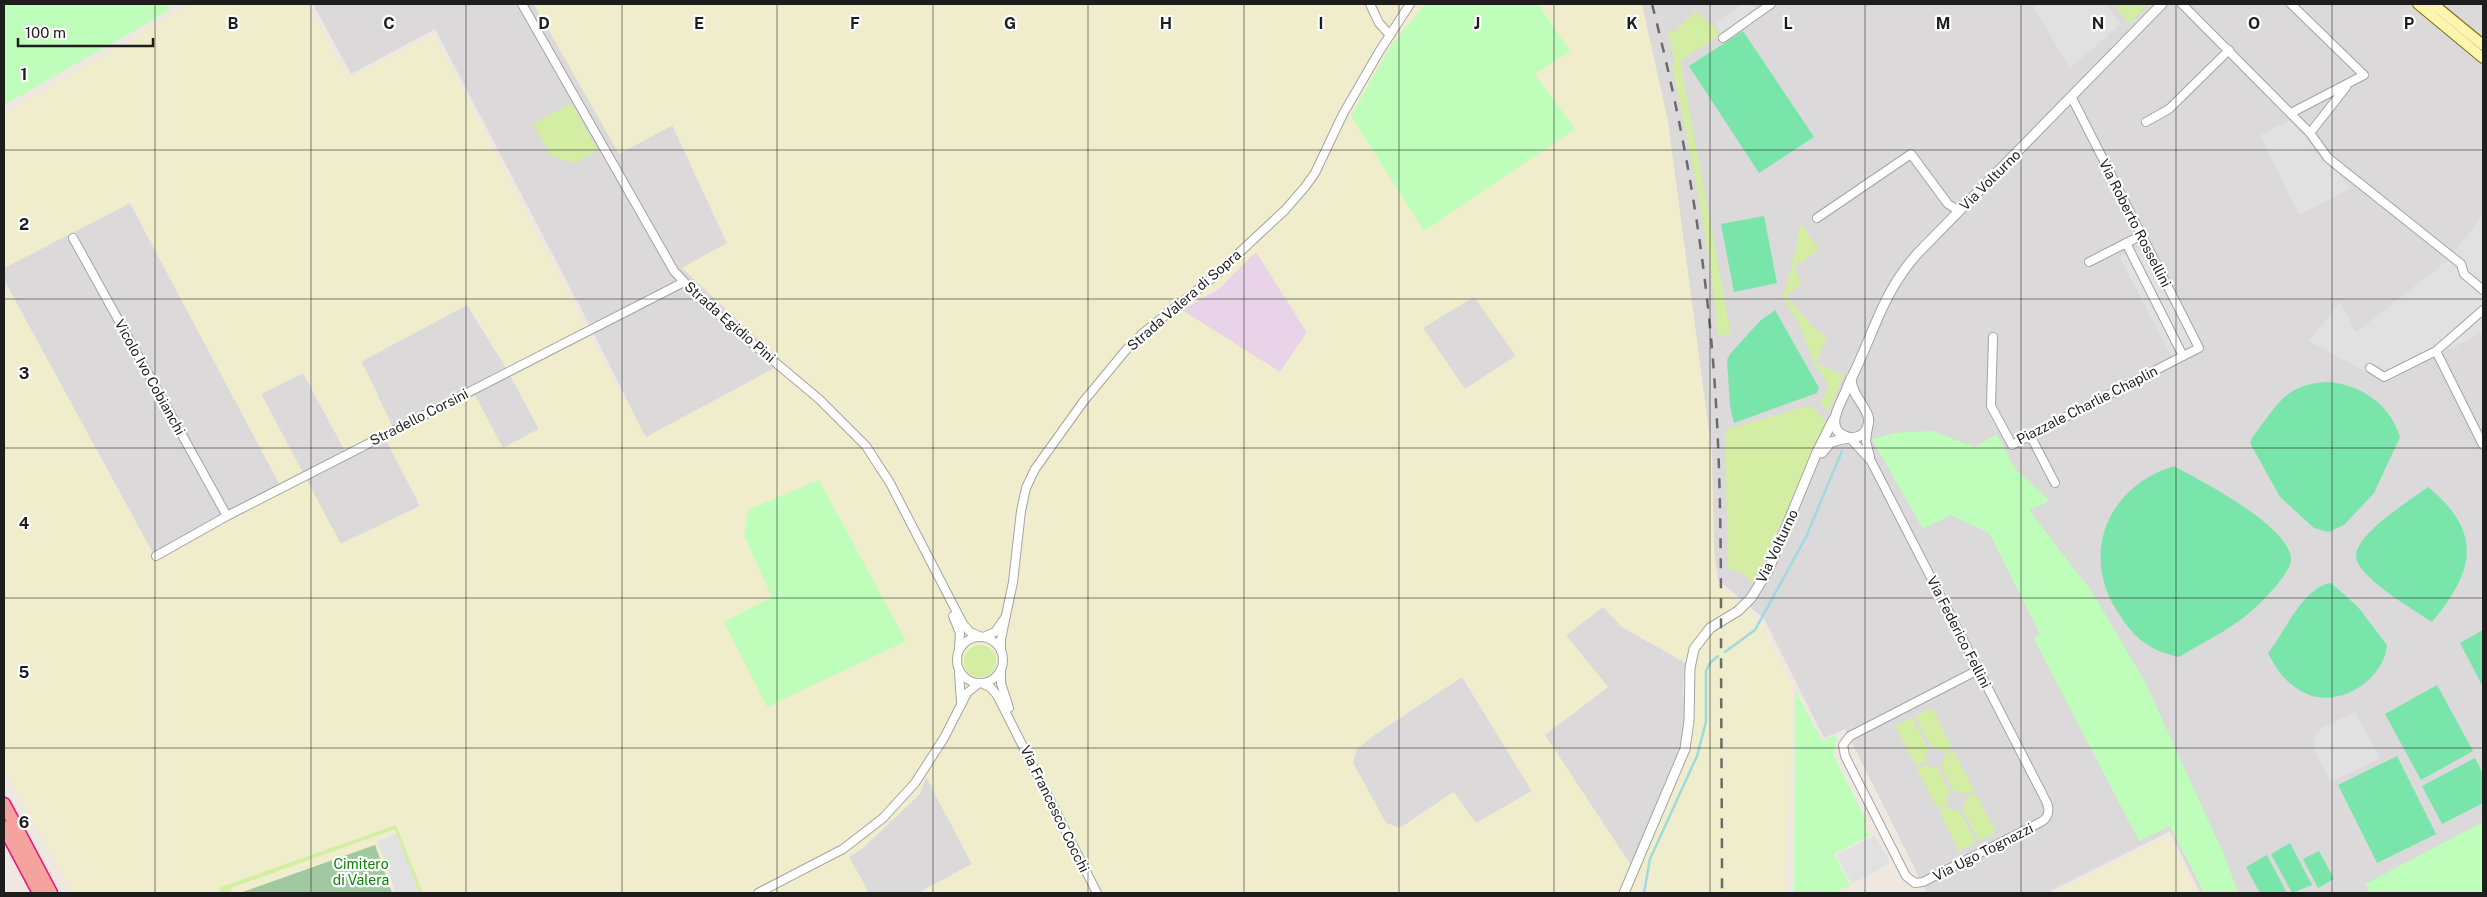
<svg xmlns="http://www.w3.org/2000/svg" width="2487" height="897" viewBox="0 0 2487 897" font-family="'Public Sans',sans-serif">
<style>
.residential{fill:#dbd9da}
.industrial{fill:#e9d3e8}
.farmland{fill:#efedcb;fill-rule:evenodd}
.grass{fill:#d3eea3}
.cemetery{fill:#a1c9a1}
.park{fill:#bffdba}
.pitch{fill:#79e5aa}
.parking{fill:#e1e1e1}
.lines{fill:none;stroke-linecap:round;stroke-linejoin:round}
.stream{stroke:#9edbe0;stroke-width:2.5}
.minor-casing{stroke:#a4a4a4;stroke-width:10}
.tertiary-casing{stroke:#a4a4a4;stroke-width:11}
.secondary-casing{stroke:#777200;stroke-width:12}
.trunk-casing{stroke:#e5167d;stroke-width:15}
.minor{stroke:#fff;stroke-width:8}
.tertiary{stroke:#fff;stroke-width:9}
.secondary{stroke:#fef6b0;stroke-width:10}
.trunk{stroke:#f6a29e;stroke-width:12}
.rail{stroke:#6b6b6b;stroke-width:2.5;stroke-dasharray:10 10;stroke-linecap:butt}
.grid{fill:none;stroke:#1d1d1d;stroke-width:1;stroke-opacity:0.55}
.labels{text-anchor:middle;stroke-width:4.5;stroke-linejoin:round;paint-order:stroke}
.street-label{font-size:14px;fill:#1d1d1d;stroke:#fff}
.park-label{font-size:14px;fill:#0c8203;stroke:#fff}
.grid-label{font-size:16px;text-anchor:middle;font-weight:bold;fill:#1d1d1d;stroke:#fff;stroke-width:4.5;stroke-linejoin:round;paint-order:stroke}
</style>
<rect width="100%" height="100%" fill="#efe8e1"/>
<g class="residential">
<polygon points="313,4 534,4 619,153 672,125 727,243 682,268 784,363 646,438 588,322 435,29 351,74"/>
<polygon points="1625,4 2483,4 2483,893 2200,893 2170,831 2047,893 1927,893 1845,729 1824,738 1764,619 1718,579"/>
<polygon points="130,203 282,489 155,557 4,280 4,268"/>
<polygon points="1474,296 1516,356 1465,389 1423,328"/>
<polygon points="467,305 505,366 539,429 503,448 386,440 420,506 340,544 261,394 303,373 345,451 378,394 361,362"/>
<polygon points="1603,607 1622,627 1686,663 1683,684 1685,724 1680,754 1631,866 1545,735 1608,687 1566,635"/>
<polygon points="1462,677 1532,791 1476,823 1453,792 1400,828 1386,823 1353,763 1356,750 1376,734"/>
<polygon points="926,777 972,864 918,893 869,893 849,857 863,848 920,794"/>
</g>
<polygon class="industrial" points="1256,251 1307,333 1280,372 1182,310 1220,288"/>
<g class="farmland">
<path d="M192,4H307L348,79L434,35L589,335L646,437L784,363L682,268L727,243L673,125L619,154L534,4H1425L1390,47L1535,74L1570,51L1538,4H1642L1668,121L1712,454L1715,581L1760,624L1794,689L1785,893H1643V880L1637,893H918L972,864L926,777L920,794L863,848L849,857L869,893H73L4,768V280L155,557L282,489L130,203L4,268V114ZM1256,252L1307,332L1280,372L1182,310L1220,288ZM1474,297L1516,356L1465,389L1423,328ZM467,305L505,366L539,429L503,448L475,395L386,440L420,506L341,544L261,394L303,373L345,451L393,427L361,361ZM744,535L905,641L772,597ZM1603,607L1622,627L1686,663L1683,684L1685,724L1680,754L1631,865L1545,735L1608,687L1566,636ZM1462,677L1532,791L1476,823L1454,792L1400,828L1386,823L1353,763L1356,750L1375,734Z"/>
<polygon points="2169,836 2197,893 2054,893"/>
</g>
<g class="grass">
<polygon points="2113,4 2148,4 2129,24"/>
<path d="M1696,11L1709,25L1712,23L1720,35L1680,61L1731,334L1718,336C1710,244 1691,156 1672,66L1675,64L1667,27L1673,33Z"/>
<polygon points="571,103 598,150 575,163 551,156 533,124"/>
<polygon points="1802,225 1819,250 1794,267 1802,283 1786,297 1818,332 1827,336 1816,363 1844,376 1828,411 1820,404 1827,391 1827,382 1814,363 1799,324 1783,297 1797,246 1798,231"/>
<polygon points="1810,405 1826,421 1823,434 1753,583 1741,572 1728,569 1725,430"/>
<circle cx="980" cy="661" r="16"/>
<polygon points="1932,708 1952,747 1943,752 1936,748 1932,748 1915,716"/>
<polygon points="1912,718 1929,750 1925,754 1925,761 1916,766 1895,726"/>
<polygon points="1953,750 1974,790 1964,795 1961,791 1953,791 1941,766 1944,762 1944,755"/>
<polygon points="1926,764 1932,768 1937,767 1950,793 1947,797 1947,804 1937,808 1917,769"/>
<polygon points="1975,793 1996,832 1979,841 1962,809 1965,805 1966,798"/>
<polygon points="1948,807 1954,811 1959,810 1976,843 1959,851 1939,811"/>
<polygon points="396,825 423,893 418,893 395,829 231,888 232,893 219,893 221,887"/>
</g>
<polygon class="cemetery" points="375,845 392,893 240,893 243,892"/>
<g class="park">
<polygon points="4,4 167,4 170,10 4,105"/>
<polygon points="1425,4 1538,4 1570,51 1535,74 1575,129 1424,231 1351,116 1390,47"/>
<polygon points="1932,431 1975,447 1997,434 2015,469 2050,501 2029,510 2092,592 2145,682 2225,857 2238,893 2204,893 2170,826 2139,841 2034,639 2040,634 1989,533 1951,515 1923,529 1872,439 1894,433"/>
<polygon points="819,480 906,641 767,707 724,622 772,597 744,535 748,510"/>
<polygon points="1795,690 1822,741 1835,735 1837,739 1834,756 1866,820 1864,827 1870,835 1834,854 1850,885 1834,893 1794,893"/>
<polygon points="2483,822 2483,893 2370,893 2365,884"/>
</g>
<g class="pitch">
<polygon points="1743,31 1814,137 1759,173 1689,66"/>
<polygon points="1764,216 1777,283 1734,292 1721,224"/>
<polygon points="1775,310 1819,388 1817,393 1734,423 1730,406 1727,360 1730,354 1760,321"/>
<path d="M2327,382C2360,384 2390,404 2400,437L2374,493L2344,525L2328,532L2314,528L2280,497L2250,443L2253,436C2277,406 2284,384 2327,382Z"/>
<path d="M2174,466C2201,481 2289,525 2291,559C2291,574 2259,605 2247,615C2227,631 2202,643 2179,657C2148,650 2134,638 2117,611C2080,553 2108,486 2174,466Z"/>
<path d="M2428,487C2484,533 2474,571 2432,622C2416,611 2354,575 2356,555C2359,531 2410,501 2428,487Z"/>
<path d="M2331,583L2358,607L2387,645C2384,680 2340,708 2307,694C2287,685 2277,671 2268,653C2285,632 2303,587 2331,583Z"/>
<polygon points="2483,630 2483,687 2460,643"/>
<polygon points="2437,685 2473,751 2421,780 2385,714"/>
<polygon points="2397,756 2436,834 2377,863 2338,785"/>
<polygon points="2475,758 2483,774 2483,803 2442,824 2422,786"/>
<polygon points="2290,843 2312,885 2292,893 2271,854"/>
<polygon points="2319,851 2334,879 2318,888 2303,859"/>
<polygon points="2267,855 2287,893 2260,893 2246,867"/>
</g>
<g class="parking">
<polygon points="1743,4 1751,4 1755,9 1720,33 1714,23"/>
<polygon points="2037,4 2105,4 2121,24 2070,68 2033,7"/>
<polygon points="2290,120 2351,188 2299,215 2260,135"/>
<polygon points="2483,215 2483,332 2386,383 2309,341 2340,302 2356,332 2448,260"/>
<polygon points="2142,247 2193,346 2171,356 2119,256"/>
<polygon points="2355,712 2380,758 2331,782 2313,748 2315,734 2323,727"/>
<polygon points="397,834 419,893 396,893 377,841"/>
<polygon points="1875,835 1890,863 1852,884 1837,855"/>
</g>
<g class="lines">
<g class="stream">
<polyline points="1725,652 1755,630 1806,537 1842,451"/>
<polyline points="1644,893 1650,859 1697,756 1706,722 1706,671 1710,663 1718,656"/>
</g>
<defs>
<g id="minor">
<polyline points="522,4 674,271 702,301 819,399 866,446 890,483 963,624 970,632 982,637"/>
<polyline points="1370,4 1379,23 1390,35"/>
<polyline points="2182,4 2310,133 2328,158 2461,264 2464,274 2483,290"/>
<polyline points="2291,4 2364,75 2291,113"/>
<polyline points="1723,38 1771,4"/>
<polyline points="2072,98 2199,348 2183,356"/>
<polyline points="2146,122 2169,109 2229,50"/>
<polyline points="2310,133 2346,87"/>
<polyline points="1817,218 1911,154 1948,204 1959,211"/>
<polyline points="73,238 227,516"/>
<polyline points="2089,262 2142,235"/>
<polyline points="1993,337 1991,406 2012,445 2183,356 2126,243"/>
<polyline points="2436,351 2483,445"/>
<polyline points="2370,368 2384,377 2436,351 2483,310"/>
<polyline points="1868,427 1866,441 1870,457"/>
<polyline points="2030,435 2055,483"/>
<path d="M1850,438L1871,461L2047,803C2050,811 2048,818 2041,822L1923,882L1915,883L1906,876L1845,756L1843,745L1850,736L1978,670"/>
<polyline points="156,556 227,516 684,282"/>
<polyline points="953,616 960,633 959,648"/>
<circle cx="980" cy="660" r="23"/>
<polyline points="983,637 995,632 1004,619"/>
<polyline points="1001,651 1001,639 1013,582 1021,511 1026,488 1035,469 1083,402 1126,350 1142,334 1211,279 1285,210 1305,187 1315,173 1343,114 1379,52 1410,4"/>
<polyline points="1001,671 1001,683 1009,708"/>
<polyline points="959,673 961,701"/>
<polyline points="981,683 990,687 997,695 1097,893"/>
<polyline points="758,893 843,849 883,818 915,783 944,738 967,693 979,683"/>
</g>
<g id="tertiary">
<path d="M1851,378C1851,401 1881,414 1863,434C1857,438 1851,439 1845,436C1822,427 1844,400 1848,385C1873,338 1880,295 1918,253L2162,4"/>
<polyline points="1822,453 1831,442 1848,438"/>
<polyline points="1624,893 1685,749 1689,721 1690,668 1694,649 1710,628 1738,611 1751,598 1768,571 1817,452 1833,420"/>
</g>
<g id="secondary">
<polyline points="2418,4 2483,58"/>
<polyline points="2429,4 2438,8 2483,45"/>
</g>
<g id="trunk">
<polyline points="4,804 51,893"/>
<polyline points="4,827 39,893"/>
</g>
</defs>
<use href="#minor" class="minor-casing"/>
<use href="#tertiary" class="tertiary-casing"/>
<use href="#secondary" class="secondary-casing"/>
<use href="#trunk" class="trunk-casing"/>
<use href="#minor" class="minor"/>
<use href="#tertiary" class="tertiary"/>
<use href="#secondary" class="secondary"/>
<use href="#trunk" class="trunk"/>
<path class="rail" d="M1652,4C1681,117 1702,232 1712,349C1720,440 1721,532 1721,623C1721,713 1722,803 1722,893"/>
</g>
<path class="grid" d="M155,4V893M311,4V893M466,4V893M622,4V893M777,4V893M933,4V893M1088,4V893M1244,4V893M1399,4V893M1554,4V893M1710,4V893M1865,4V893M2021,4V893M2176,4V893M2332,4V893M4,150H2483M4,299H2483M4,448H2483M4,598H2483M4,748H2483"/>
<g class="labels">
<g class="street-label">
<text transform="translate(1990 180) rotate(-45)" y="5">Via Volturno</text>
<text transform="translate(2135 223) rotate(63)" y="5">Via Roberto Rossellini</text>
<text transform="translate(1184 300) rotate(-41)" y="5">Strada Valera di Sopra</text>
<text transform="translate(730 322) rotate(41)" y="5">Strada Egidio Pini</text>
<text transform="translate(150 377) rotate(61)" y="5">Vicolo Ivo Cobianchi</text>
<text transform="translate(2087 405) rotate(-27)" y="5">Piazzale Charlie Chaplin</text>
<text transform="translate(419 417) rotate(-27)" y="5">Stradello Corsini</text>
<text transform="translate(1777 546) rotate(-65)" y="5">Via Volturno</text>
<text transform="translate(1959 632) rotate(63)" y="5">Via Federico Fellini</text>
<text transform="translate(1055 809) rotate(64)" y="5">Via Francesco Cocchi</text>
<text transform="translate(1983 852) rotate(-27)" y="5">Via Ugo Tognazzi</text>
</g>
<g class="park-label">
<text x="361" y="869">Cimitero<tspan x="361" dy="16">di Valera</tspan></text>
</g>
</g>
<g class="grid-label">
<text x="233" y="29">B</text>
<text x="389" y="29">C</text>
<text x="544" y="29">D</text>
<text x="699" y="29">E</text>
<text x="855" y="29">F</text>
<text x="1010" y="29">G</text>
<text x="1166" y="29">H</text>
<text x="1321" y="29">I</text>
<text x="1477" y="29">J</text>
<text x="1632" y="29">K</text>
<text x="1788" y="29">L</text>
<text x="1943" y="29">M</text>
<text x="2098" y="29">N</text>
<text x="2254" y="29">O</text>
<text x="2409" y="29">P</text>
<text x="24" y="80">1</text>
<text x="24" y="230">2</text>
<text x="24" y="379">3</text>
<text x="24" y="529">4</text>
<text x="24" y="678">5</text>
<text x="24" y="828">6</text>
</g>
<rect width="2487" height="897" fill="none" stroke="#1d1d1d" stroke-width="10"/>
<path d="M18 38v8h135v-8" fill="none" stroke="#1d1d1d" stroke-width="2.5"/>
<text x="25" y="38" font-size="15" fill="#1d1d1d" stroke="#ffffff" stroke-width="4" paint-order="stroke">100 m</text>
</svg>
